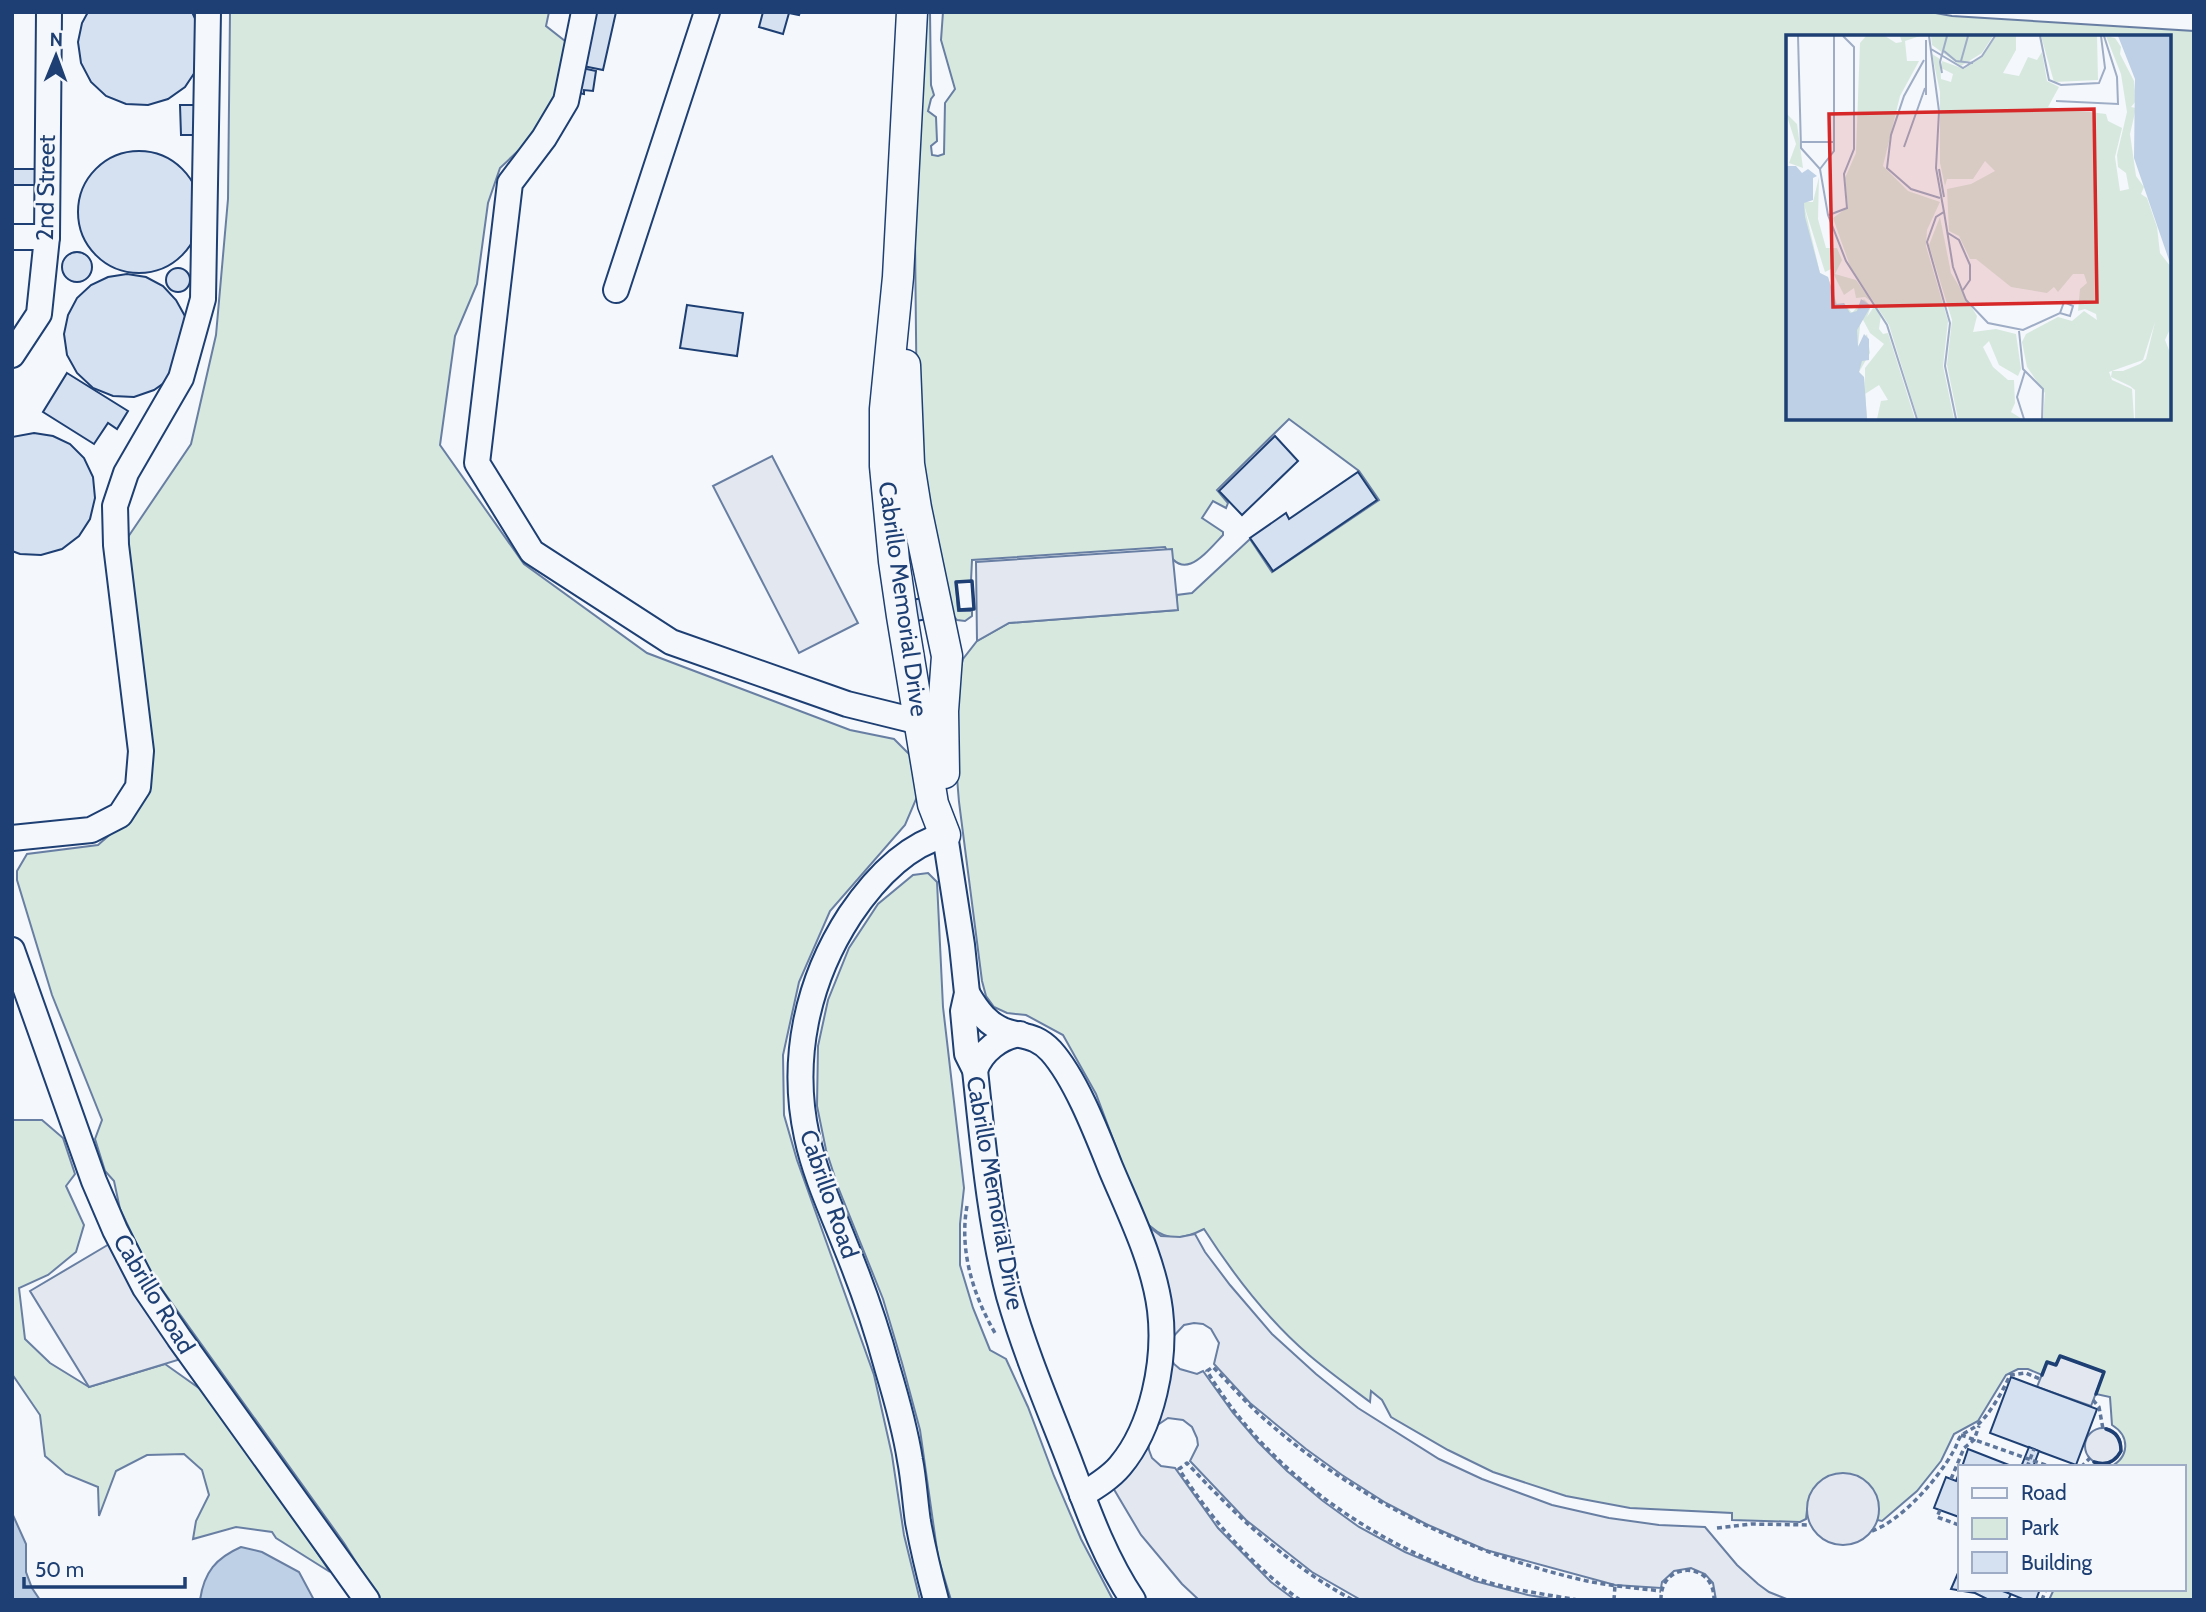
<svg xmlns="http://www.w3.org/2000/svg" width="2206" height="1612" viewBox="0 0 2206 1612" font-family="Cabin,sans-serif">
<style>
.green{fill:#d7e8df;stroke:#687fa3;stroke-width:2;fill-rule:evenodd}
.parking{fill:#e3e8f0;stroke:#687fa3;stroke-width:2}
.water{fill:#bed0e5;stroke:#687fa3;stroke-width:2}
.building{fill:#d5e0f0;stroke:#1d3f73;stroke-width:2}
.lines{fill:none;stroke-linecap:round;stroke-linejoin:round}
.minor-casing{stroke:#1d3f73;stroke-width:28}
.major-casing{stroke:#1d3f73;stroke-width:33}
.path{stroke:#5e769c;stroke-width:3.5;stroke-dasharray:5 3.5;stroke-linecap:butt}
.minor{stroke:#f4f7fb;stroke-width:24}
.major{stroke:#f4f7fb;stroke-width:30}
.wall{stroke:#1d3f73;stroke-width:3.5}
.labels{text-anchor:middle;stroke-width:5;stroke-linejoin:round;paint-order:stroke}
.street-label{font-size:24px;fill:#1d3f73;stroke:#f4f7fb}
.inset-road{fill:none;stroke:#9eadc5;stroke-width:2}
.view{fill:#d62828;fill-opacity:0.15;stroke:#d62828;stroke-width:3.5}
.inset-edge{fill:none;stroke:#1d3f73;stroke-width:3.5}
</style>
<rect width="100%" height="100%" fill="#f4f7fb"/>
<g class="green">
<polygon points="230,12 549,12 546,26 565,41 566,60 560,98 538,132 500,168 488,203 477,284 455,336 440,445 524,564 647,653 850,730 894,739 910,755 917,797 905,825 830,911 799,982 783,1055 784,1115 797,1160 874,1375 892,1455 904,1535 920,1600 380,1600 344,1543 151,1274 120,1209 114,1181 105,1171 95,1139 102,1120 52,995 17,880 17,871 27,854 98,845 132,815 126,540 191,444 216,335 228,199"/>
<path d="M923,12H930L931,85L934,95L931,99L928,111L936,117L937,141L931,146L932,155L938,156L944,154L945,103L955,89L941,40L943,12H1930L1952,16L2194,31V1600H2049L2054,1589H2183V1467H2110C2130,1457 2130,1436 2112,1425L2110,1397L2096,1394L2104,1372L2060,1356L2056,1365L2047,1362L2042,1375L2028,1369H2018L2006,1375L1978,1421L1954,1434L1941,1461L1917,1491L1882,1521L1877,1520C1882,1487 1856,1467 1826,1478L1807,1510L1806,1519L1800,1522L1732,1520V1513L1630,1508L1566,1496L1493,1472L1448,1450L1391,1417L1382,1400L1371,1391L1370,1402C1350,1387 1329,1372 1309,1355C1268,1320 1233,1274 1204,1229C1179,1242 1162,1241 1143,1219L1096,1094L1063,1035L1026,1015L1007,1013L994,1007L986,996L982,981L959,802L955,753V689L963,659L977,641L1009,623L1177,610V595L1192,593L1250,539L1272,572L1379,500L1359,471L1289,419L1217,490L1228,503L1226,508L1213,501L1202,518L1223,532V535C1204,555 1182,584 1165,547L972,560L971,581L956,582L958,611H972V616L965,621L957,620L953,615L936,554L917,426L915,239ZM1788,37H2169V418H1788Z"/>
<polygon points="928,873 937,882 943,1007 964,1188 960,1224 960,1265 973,1308 990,1350 1006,1359 1028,1407 1054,1476 1081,1539 1113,1600 951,1600 938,1557 920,1430 902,1363 883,1299 838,1187 826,1150 817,1106 818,1046 828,1000 849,948 878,904 913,875"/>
<polygon points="12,1120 42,1120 63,1138 75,1174 66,1186 84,1225 76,1252 48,1275 19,1288 25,1339 50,1363 89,1387 165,1364 203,1391 275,1489 330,1572 276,1538 272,1532 236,1527 193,1539 196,1521 209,1495 202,1470 184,1454 147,1455 116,1471 99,1516 98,1487 66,1474 45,1456 40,1415 12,1374"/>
</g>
<g class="parking">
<polygon points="772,456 858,623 799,653 713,486"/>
<polygon points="1172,549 1178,610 1009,623 977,641 976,562"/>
<polygon points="1145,1220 1152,1229 1161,1236 1180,1237 1195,1234 1205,1252 1230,1285 1272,1334 1316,1374 1358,1408 1439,1459 1482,1479 1552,1505 1609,1518 1659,1525 1705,1527 1737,1565 1758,1584 1769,1592 1789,1600 1716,1600 1713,1583 1705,1574 1691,1568 1674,1571 1662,1582 1661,1588 1615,1585 1486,1550 1426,1524 1386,1503 1342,1475 1306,1449 1250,1403 1214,1364 1219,1343 1211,1329 1203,1324 1194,1323 1184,1325 1171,1339"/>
<polygon points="111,1243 181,1359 89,1387 30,1291"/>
<polygon points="1170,1354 1174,1364 1180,1369 1197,1374 1203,1371 1233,1413 1258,1442 1287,1471 1323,1501 1359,1527 1405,1552 1475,1581 1528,1595 1559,1600 1361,1600 1312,1572 1246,1520 1190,1461 1198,1445 1197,1438 1192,1427 1183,1420 1168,1418 1153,1428"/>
<polygon points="2060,1356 2104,1372 2091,1406 2037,1387 2047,1362 2056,1365"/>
<circle cx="2103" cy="1446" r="18"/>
<polygon points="1148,1440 1149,1450 1152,1458 1161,1466 1175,1468 1218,1528 1271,1582 1295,1600 1199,1600 1182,1584 1141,1535 1112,1486"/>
<circle cx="1843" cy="1509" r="36"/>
</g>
<g class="water">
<polygon points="12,1513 26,1544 26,1572 32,1588 40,1600 12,1600"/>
<path d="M241,1547L262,1552L299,1572L314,1600H200C204,1572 216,1558 241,1547Z"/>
</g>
<g class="building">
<polygon points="88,12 192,12 199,27 197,69 185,87 168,99 148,105 126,104 106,96 91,82 81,63 78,42 82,23"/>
<polygon points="595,12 616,12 603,70 583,66"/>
<polygon points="763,12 800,12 799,15 789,13 783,34 759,27"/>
<polygon points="582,68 596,71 593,91 584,90 584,94 578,93"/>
<polygon points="180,105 204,105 204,135 181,135"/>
<circle cx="139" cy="212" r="61"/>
<rect x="12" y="169" width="24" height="16"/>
<circle cx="77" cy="267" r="15"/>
<circle cx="178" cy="280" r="12"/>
<polygon points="127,274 146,277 163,286 176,300 186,318 171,378 154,390 134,397 113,396 93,388 77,373 67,355 64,334 68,315 77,298 91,285 108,277"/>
<polygon points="687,305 743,313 737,356 680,348"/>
<polygon points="67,373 128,411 117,429 108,423 94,444 43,412"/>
<polygon points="34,433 53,436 70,444 84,458 93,477 95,498 90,519 79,536 62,549 41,555 20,554 12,551 12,437"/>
<polygon points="1275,436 1298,461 1242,515 1219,491"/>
<polygon points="1358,472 1377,500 1273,571 1250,538 1286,513 1289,519"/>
<polygon points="923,598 928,619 910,622 906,601"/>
<polygon points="2011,1377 2097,1409 2076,1465 1990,1433"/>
<polygon points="2029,1447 2039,1451 2033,1467 2021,1467"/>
<polygon points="1968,1449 2014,1467 1962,1467"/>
<polygon points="1959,1473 1959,1517 1934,1508 1946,1477 1956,1481"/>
<polygon points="1958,1573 1959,1589 1997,1589 2011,1594 2008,1600 1989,1600 1975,1593 1951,1589"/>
<polygon points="2009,1589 2040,1589 2036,1600 2025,1600 2008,1593"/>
</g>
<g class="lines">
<defs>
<g id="minor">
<polyline points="584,12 566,101 544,138 510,183 477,463 532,552 671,642 847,704 920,722"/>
<polyline points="12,237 47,237"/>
<polyline points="616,290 707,12"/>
<polyline points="12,355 39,314 47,237 49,12"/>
<polyline points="12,838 91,830 120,815 138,787 141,751 116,545 115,506 126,473 181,378 203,299 208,12"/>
<polyline points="12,950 94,1181 115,1230 145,1288 179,1338 367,1600"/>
<path d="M967,993C977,1010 988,1026 1008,1032C1026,1037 1037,1036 1051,1051C1076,1079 1097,1134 1111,1169C1130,1214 1154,1262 1160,1310C1166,1360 1153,1427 1120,1466C1110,1478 1095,1487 1082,1495"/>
<path d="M975,1070C982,1051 1000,1037 1020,1034"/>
<path d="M936,1600C929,1574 923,1549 918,1522C915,1502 914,1480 910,1460C905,1428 896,1397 887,1367C876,1326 862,1286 846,1247C832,1211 815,1175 807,1137C790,1060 807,981 850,915C873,881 904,846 945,835L962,945L967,993L963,1011L967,1054L975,1070C983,1144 990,1224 1009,1296C1025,1352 1048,1406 1069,1460C1087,1508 1104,1557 1133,1600"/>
</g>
<g id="major">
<polyline points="912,12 898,277 885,409 885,466 894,561 902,616 933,804 945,835"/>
<polyline points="905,365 909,464 916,508 947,656 943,711 944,773"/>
</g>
</defs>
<use href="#minor" class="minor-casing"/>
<use href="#major" class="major-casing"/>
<g class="path">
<path d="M967,1206C959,1250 973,1295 995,1333"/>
<polyline points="2093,1400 2099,1407 2103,1429"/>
<polyline points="1961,1435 2051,1467"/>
<polyline points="2027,1467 2034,1449"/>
<polyline points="2081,1467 2090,1458"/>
<polyline points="1951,1479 1964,1448 1974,1440 1979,1426"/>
<polyline points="1940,1510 1937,1517 1959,1525"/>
<polyline points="1717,1528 1751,1524 1810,1525"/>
<path d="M1872,1531C1902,1520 1937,1480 1953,1452C1956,1448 1957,1442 1960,1437C1964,1432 1972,1430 1977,1425C1989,1416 2004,1389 2010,1375L2026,1373L2040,1379"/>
<path d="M1300,1600C1251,1565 1211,1519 1179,1469L1187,1463C1236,1516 1289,1566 1353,1600"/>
<path d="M1578,1600C1544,1594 1510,1590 1478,1579C1370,1542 1266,1470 1207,1371L1213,1367C1229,1383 1244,1401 1262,1417C1353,1498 1467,1554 1587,1581C1611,1586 1636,1588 1661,1591"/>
<polyline points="1614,1600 1615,1585"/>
<path d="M1661,1600C1660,1560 1715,1561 1714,1600"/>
<polyline points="2042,1600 2046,1589"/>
</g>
<use href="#minor" class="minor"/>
<use href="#major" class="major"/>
<g class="wall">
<polygon points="972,581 974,609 959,610 956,582"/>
<polyline points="2042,1375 2047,1362 2056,1365 2060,1356 2104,1372 2096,1394"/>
<path d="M2094,1462C2106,1466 2115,1462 2121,1451C2121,1440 2117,1432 2106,1429"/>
</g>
</g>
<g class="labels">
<g class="street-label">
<text transform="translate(46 188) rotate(-89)" y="8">2nd Street</text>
<text transform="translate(903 599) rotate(82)" y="8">Cabrillo Memorial Drive</text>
<text transform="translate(995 1193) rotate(80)" y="8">Cabrillo Memorial Drive</text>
<text transform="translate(829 1194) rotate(71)" y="8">Cabrillo Road</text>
<text transform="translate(154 1294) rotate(59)" y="8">Cabrillo Road</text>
</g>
</g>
<g transform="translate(1786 35)">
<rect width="385" height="385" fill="#f4f7fb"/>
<path d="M80,1H99L110,8L116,7L114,1H134L119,6L121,26H133L114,61L97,131L122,156L154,167L141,195L140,211L162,286L157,331L168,384H132L103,290L64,231L47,183L62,172L59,143L70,118L74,8ZM145,1H207L196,18L175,31L146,10ZM210,1H230V15L217,38L233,41L242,22L251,25L256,17L261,46L273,52L262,72L320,79L322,86L336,93L329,122L334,156L343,154L340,138L332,132L331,120L341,77L335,39L320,1L329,3L335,12L334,19L348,46L350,66L345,72L350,73L344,99L350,141L358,152L355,159L361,163L371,192L374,218L385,232V292L379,305L385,320V384H349V355L344,351L325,342L326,336H337L354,329L360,324L369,287L357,325L323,337L326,345L346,354L348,384H257L259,358L241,332L236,307L240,299L272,282L286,286L298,276L311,285L310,279L299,274L292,276L294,254L301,248L298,239H287L272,257L268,252L261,258L225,252L190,224H184L173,201L163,196L161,154L185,149L209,136L199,126L187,144H161L159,151L154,128V57L146,19L154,24L155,44L165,47L167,39L155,33L156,26L178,34L196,22ZM255,1H311L312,45L268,47ZM0,78L11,89L17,133L3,128L10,109ZM33,142L32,184L40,213H51L56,225L49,239L70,245L86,267L79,262L70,263L68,253L58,260L45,234L39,237L18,170L34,238L42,242L52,272L58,268L66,278L78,264L85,271L81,282L89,270L95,280L93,294L97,299L102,298L129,384H91L95,366L102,365L93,350L79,359V333L98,309L84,298L75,281L72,311L81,299L84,318L73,337L78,342L81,384H0L18,167H27ZM154,182L165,238L191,281L187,297L210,294L230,299L235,334L232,341L213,330L203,306L197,312L207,332L222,345H228L229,368L225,377L236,384H172L161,330L166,285L143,210Z" fill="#d7e8df"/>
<path d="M332,1H385V231L348,123L349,44ZM0,131H10L16,138L22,134L31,141L27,143V165L18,168L19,182L34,238L42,242L50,269L58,268L64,278L71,276L75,264L85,271L71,295L72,312L78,299L83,304V325L76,326L73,337L78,342L81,384H0Z" fill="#bed0e5"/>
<path class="inset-road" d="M12,1L15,113L34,134L42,180L60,226L101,290L131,384M143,1L153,76L150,133L158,177M254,1L263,45L275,50L313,48L319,33L315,1M145,14L177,33L196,21L209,1M158,16L170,26L187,28M138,25L118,61L105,100L101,133L125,154L154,163M175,26L182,1M156,38L154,27L161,1M140,60V5M270,66L332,69L331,42L318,1M14,107H49M118,112L139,53M34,134L48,116V1M153,134L158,162M43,180L61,173L58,139L68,114V12L57,1M162,198L173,205L184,230V245L177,255M233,296L237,334L257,354L256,384M170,384L159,331L164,288L141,207L150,182L158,177L167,232L180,265L202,288L237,295L274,278L284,281L287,271L278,267L274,278M238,384L231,362L239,336"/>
<path class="view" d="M308,74L311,267L47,272L43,79Z"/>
<rect width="385" height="385" class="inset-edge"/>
</g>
<rect width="2206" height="1612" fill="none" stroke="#1d3f73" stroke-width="28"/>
<rect x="1958" y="1465" width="228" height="126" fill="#f4f7fb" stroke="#9eadc5" stroke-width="2"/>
<rect x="1972" y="1488" width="35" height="10" fill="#f4f7fb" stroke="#9eadc5" stroke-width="2"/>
<text x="2021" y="1500" font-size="21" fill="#1d3f73">Road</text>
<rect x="1972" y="1518" width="35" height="21" fill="#d7e8df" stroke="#9eadc5" stroke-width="2"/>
<text x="2021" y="1535" font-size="21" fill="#1d3f73">Park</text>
<rect x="1972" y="1552" width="35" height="21" fill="#d5e0f0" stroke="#9eadc5" stroke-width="2"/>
<text x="2021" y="1570" font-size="21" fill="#1d3f73">Building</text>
<g transform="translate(56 56) rotate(1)" stroke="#f4f7fb" stroke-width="5" paint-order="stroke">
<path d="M0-5L12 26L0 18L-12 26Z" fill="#1d3f73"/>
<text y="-10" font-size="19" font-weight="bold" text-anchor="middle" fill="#1d3f73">N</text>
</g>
<path d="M24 1577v10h161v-10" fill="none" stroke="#1d3f73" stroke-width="3.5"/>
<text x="35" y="1577" font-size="21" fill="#1d3f73" stroke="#f4f7fb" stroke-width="5" paint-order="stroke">50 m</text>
</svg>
